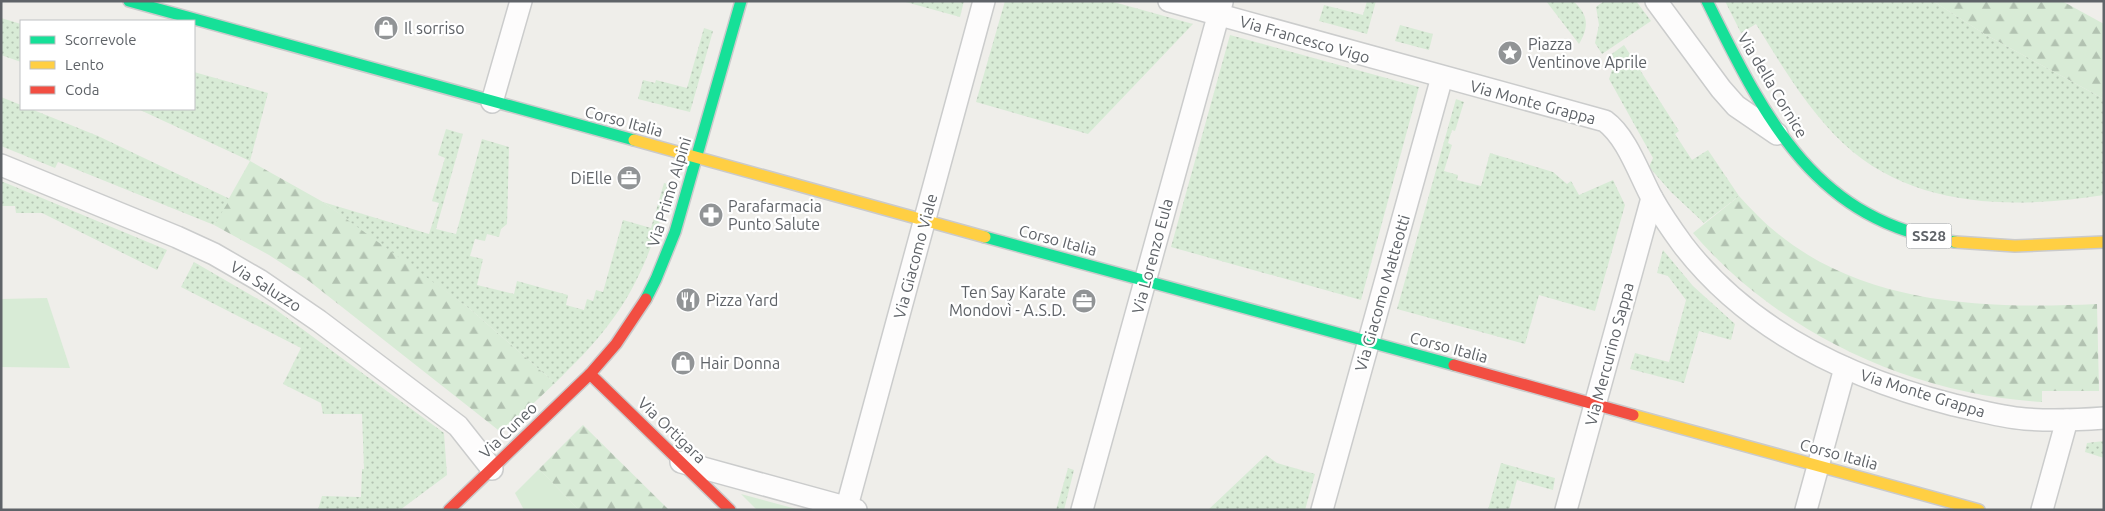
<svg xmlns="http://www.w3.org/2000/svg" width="2105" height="511" viewBox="0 0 2105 511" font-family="Ubuntu,sans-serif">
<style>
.grass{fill:#d8ebd6}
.forest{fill:url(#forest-firs)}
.park{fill:url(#park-dots)}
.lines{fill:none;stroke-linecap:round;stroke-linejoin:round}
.street-casing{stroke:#cbcccc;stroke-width:24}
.fast-casing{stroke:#cacacb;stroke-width:14}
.slow-casing{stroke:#cacacb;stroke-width:14}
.jam-casing{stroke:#cacacb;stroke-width:14}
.street{stroke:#fdfcfc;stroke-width:21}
.fast{stroke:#16e098;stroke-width:11}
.slow{stroke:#ffcf43;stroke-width:11}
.jam{stroke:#f24e42;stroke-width:11}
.labels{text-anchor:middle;stroke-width:4.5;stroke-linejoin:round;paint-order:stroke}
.shield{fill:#fff;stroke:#8f9295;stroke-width:1}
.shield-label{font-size:15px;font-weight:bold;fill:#5f6368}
.poi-label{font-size:16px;fill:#5f6368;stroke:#fff;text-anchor:start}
.street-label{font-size:16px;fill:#5f6368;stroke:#fff}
</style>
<defs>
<pattern id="forest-firs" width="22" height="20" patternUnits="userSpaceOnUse" patternTransform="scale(1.25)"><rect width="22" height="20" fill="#d8ebd6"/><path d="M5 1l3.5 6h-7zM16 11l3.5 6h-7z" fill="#b2c2b1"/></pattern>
<pattern id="park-dots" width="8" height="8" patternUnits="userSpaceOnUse" patternTransform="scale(1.25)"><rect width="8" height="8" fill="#d8ebd6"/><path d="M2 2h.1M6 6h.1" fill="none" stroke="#b2c2b1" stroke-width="1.8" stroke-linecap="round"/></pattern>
</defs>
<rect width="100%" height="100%" fill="#efeeea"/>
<g class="grass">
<polygon points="47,298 70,368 1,367 1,299"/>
<polygon points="539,469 579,510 524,510 515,493"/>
<polygon points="741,494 800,510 757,510"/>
</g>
<g class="forest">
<polygon points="1933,1 2062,1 2104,24 2104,99 1986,35"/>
<polygon points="250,161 323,202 402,258 470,309 555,383 502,433 309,281 269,255 214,225"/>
<path d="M1739,196C1751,209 1763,222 1777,233C1866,306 1988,309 2097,304L2099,391H2042V402C1910,394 1779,333 1693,233Z"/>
<polygon points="583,425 669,510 579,510 539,469"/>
</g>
<g class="park">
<polygon points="902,1 964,1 960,17"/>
<polygon points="1005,1 1110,1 1193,24 1088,134 976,102"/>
<polygon points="1367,1 1376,1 1367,34 1319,21 1324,5 1363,15"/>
<path d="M1546,1H1573C1589,15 1589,27 1579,44Z"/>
<polygon points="1604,1 1636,1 1651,21 1602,54 1595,43 1599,25 1596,7"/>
<path d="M1725,1H1933L1986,35L2104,99V195C2015,209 1914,209 1844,144C1808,110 1782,66 1756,24L1741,33Z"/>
<polygon points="1,18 21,24 21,62 1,55"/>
<polygon points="1400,25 1433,34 1429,50 1395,41"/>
<polygon points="704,28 713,31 690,112 638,99 643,80 655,83 656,80 687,88"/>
<polygon points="1230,35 1419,87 1361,300 1171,247"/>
<polygon points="1624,45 1679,131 1675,134 1692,160 1708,150 1739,196 1704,223 1671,192 1649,167 1653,158 1609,79 1612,70 1605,59"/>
<polygon points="194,72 268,93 250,161 138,109 194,109"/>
<polygon points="1,97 21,105 21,109 31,109 98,136 230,199 214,225 58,162 55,168 1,146"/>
<polygon points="1456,99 1464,102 1455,131 1452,130 1448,143 1452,145 1444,171 1458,175 1457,180 1481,186 1490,153 1553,172 1567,184 1571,181 1579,195 1613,180 1625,205 1595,311 1539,295 1525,344 1397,309"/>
<path d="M446,129L463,134L436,229L456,234L482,139L509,147L507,224L501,229L499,237L487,234L485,241L475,239L470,256L483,259L477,285L514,294L517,281L568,295L566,305L584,310L587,299L593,301L596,290L603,292L623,220L651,228L664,183L671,185C657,234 641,283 609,324C593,346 574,364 555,383L470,309L323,202L429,234L439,203L432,201L445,158L438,155Z"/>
<polygon points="1,181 167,250 157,270 42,213 16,213 15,206 1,206"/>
<polygon points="1663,250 1693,286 1735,324 1731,340 1699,331 1684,383 1630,369 1635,353 1669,362 1686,300 1668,276 1657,273"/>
<polygon points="194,262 275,309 444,433 447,475 400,510 318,510 322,496 361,497 362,469 364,469 362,414 323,414 321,403 283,384 301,348 181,287"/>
<polygon points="2104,441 2104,458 2085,452 2087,443"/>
<polygon points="1266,455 1277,463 1315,474 1305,510 1208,510"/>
<polygon points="1501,463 1555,478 1553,490 1517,480 1509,510 1488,510"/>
<polygon points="1068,468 1074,470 1064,510 1056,510"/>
</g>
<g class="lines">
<defs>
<g id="street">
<path d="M1169,1L1605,121C1627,137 1639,174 1652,198C1661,214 1672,230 1683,245C1749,331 1852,379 1954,405C1977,410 2001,417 2025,419C2051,421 2077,420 2104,418"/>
<polyline points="1656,1 1721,89 1736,106 1777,134"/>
<polyline points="492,102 521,1"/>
<polyline points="1,165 177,237 214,254 259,280 319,321 458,426 492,469"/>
<polyline points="681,462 856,510"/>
<polyline points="846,510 984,1"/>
<polyline points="1082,510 1222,2"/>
<polyline points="1322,510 1442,77"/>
<polyline points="1566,510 1652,198"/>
<polyline points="1806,510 1845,368"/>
<polyline points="2042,510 2067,420"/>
</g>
<g id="fast">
<polyline points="129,1 634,140"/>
<path d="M1707,1C1764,116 1814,222 1955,242"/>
<polyline points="985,237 1454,365"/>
<polyline points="646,299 656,279 675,232 741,1"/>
</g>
<g id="slow">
<polyline points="634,140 985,237"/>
<polyline points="1955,242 2015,246 2104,242"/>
<polyline points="1633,415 1979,510"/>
</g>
<g id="jam">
<polyline points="1454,365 1633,415"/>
<polyline points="590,374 730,510"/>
<polyline points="449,510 590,374 616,344 646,299"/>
</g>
</defs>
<use href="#street" class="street-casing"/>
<use href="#fast" class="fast-casing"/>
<use href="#slow" class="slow-casing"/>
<use href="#jam" class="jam-casing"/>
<use href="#street" class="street"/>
<use href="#fast" class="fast"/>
<use href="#slow" class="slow"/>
<use href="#jam" class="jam"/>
</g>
<defs>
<symbol id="shop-disc" viewBox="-11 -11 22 22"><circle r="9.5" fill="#919496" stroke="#fff"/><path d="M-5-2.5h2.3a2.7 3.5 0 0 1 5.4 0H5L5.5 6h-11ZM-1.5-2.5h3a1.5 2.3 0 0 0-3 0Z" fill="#fff"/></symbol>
<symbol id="sight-disc" viewBox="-11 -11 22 22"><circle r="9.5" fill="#919496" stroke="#fff"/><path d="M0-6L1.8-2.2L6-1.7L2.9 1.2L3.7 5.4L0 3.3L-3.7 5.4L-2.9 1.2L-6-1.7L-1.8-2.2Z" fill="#fff"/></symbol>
<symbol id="office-disc" viewBox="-11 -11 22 22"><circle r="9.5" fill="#919496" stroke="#fff"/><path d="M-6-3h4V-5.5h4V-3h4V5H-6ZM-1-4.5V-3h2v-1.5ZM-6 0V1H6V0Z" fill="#fff"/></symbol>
<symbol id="pharmacy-disc" viewBox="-11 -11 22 22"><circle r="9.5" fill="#919496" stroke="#fff"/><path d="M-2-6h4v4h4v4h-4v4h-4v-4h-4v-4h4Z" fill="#fff"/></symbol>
<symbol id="restaurant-disc" viewBox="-11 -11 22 22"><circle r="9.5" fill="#919496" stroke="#fff"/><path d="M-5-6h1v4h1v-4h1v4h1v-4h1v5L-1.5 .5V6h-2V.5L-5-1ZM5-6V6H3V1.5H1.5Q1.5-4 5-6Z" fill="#fff"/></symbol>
</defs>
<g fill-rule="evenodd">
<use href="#shop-disc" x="372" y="14" width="28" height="28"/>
<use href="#sight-disc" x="1496" y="39" width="28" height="28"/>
<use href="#office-disc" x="615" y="164" width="28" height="28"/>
<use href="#pharmacy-disc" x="697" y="201" width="28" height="28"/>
<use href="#restaurant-disc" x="674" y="286" width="28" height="28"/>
<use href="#office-disc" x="1070" y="287" width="28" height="28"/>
<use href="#shop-disc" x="669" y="349" width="28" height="28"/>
</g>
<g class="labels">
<rect class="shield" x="1906.5" y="223.5" width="45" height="25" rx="4"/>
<g class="shield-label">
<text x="1929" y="241">SS28</text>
</g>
<g class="poi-label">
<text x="404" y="34">Il sorriso</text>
<text x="1528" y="50">Piazza<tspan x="1528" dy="18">Ventinove Aprile</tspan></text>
<text x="612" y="184" text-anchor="end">DiElle</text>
<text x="728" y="212">Parafarmacia<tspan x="728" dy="18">Punto Salute</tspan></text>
<text x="1066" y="298" text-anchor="end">Ten Say Karate<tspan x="1066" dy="18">Mondovì - A.S.D.</tspan></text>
<text x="706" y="306">Pizza Yard</text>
<text x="700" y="369">Hair Donna</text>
</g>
<g class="street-label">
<text transform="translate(1305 39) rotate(16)" y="6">Via Francesco Vigo</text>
<text transform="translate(1773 85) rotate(59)" y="6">Via della Cornice</text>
<text transform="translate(1533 102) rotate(15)" y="6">Via Monte Grappa</text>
<text transform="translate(624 121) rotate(15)" y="6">Corso Italia</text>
<text transform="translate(669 192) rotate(-73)" y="6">Via Primo Alpini</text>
<text transform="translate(1058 240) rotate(15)" y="6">Corso Italia</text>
<text transform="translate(915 256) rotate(-75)" y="6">Via Giacomo Viale</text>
<text transform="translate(1152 256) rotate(-75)" y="6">Via Lorenzo Eula</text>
<text transform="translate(266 286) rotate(32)" y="6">Via Saluzzo</text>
<text transform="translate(1382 293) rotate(-74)" y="6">Via Giacomo Matteotti</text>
<text transform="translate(1449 347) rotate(15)" y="6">Corso Italia</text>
<text transform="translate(1609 354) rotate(-75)" y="6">Via Mercurino Sappa</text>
<text transform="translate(1923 393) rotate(17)" y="6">Via Monte Grappa</text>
<text transform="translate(508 430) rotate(-44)" y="6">Via Cuneo</text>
<text transform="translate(672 430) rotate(44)" y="6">Via Ortigara</text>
<text transform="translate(1839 454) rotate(15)" y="6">Corso Italia</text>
</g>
</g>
<rect width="2105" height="511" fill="none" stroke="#5f6368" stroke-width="5"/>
<rect x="20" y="20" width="175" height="90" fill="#ffffff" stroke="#bfc1c3"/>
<rect x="30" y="36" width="25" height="8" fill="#16e098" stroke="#bfc1c3"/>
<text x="65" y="45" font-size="15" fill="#5f6368">Scorrevole</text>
<rect x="30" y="61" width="25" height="8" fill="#ffcf43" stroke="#bfc1c3"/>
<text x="65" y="70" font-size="15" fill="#5f6368">Lento</text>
<rect x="30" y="86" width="25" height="8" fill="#f24e42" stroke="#bfc1c3"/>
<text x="65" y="95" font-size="15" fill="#5f6368">Coda</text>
</svg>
